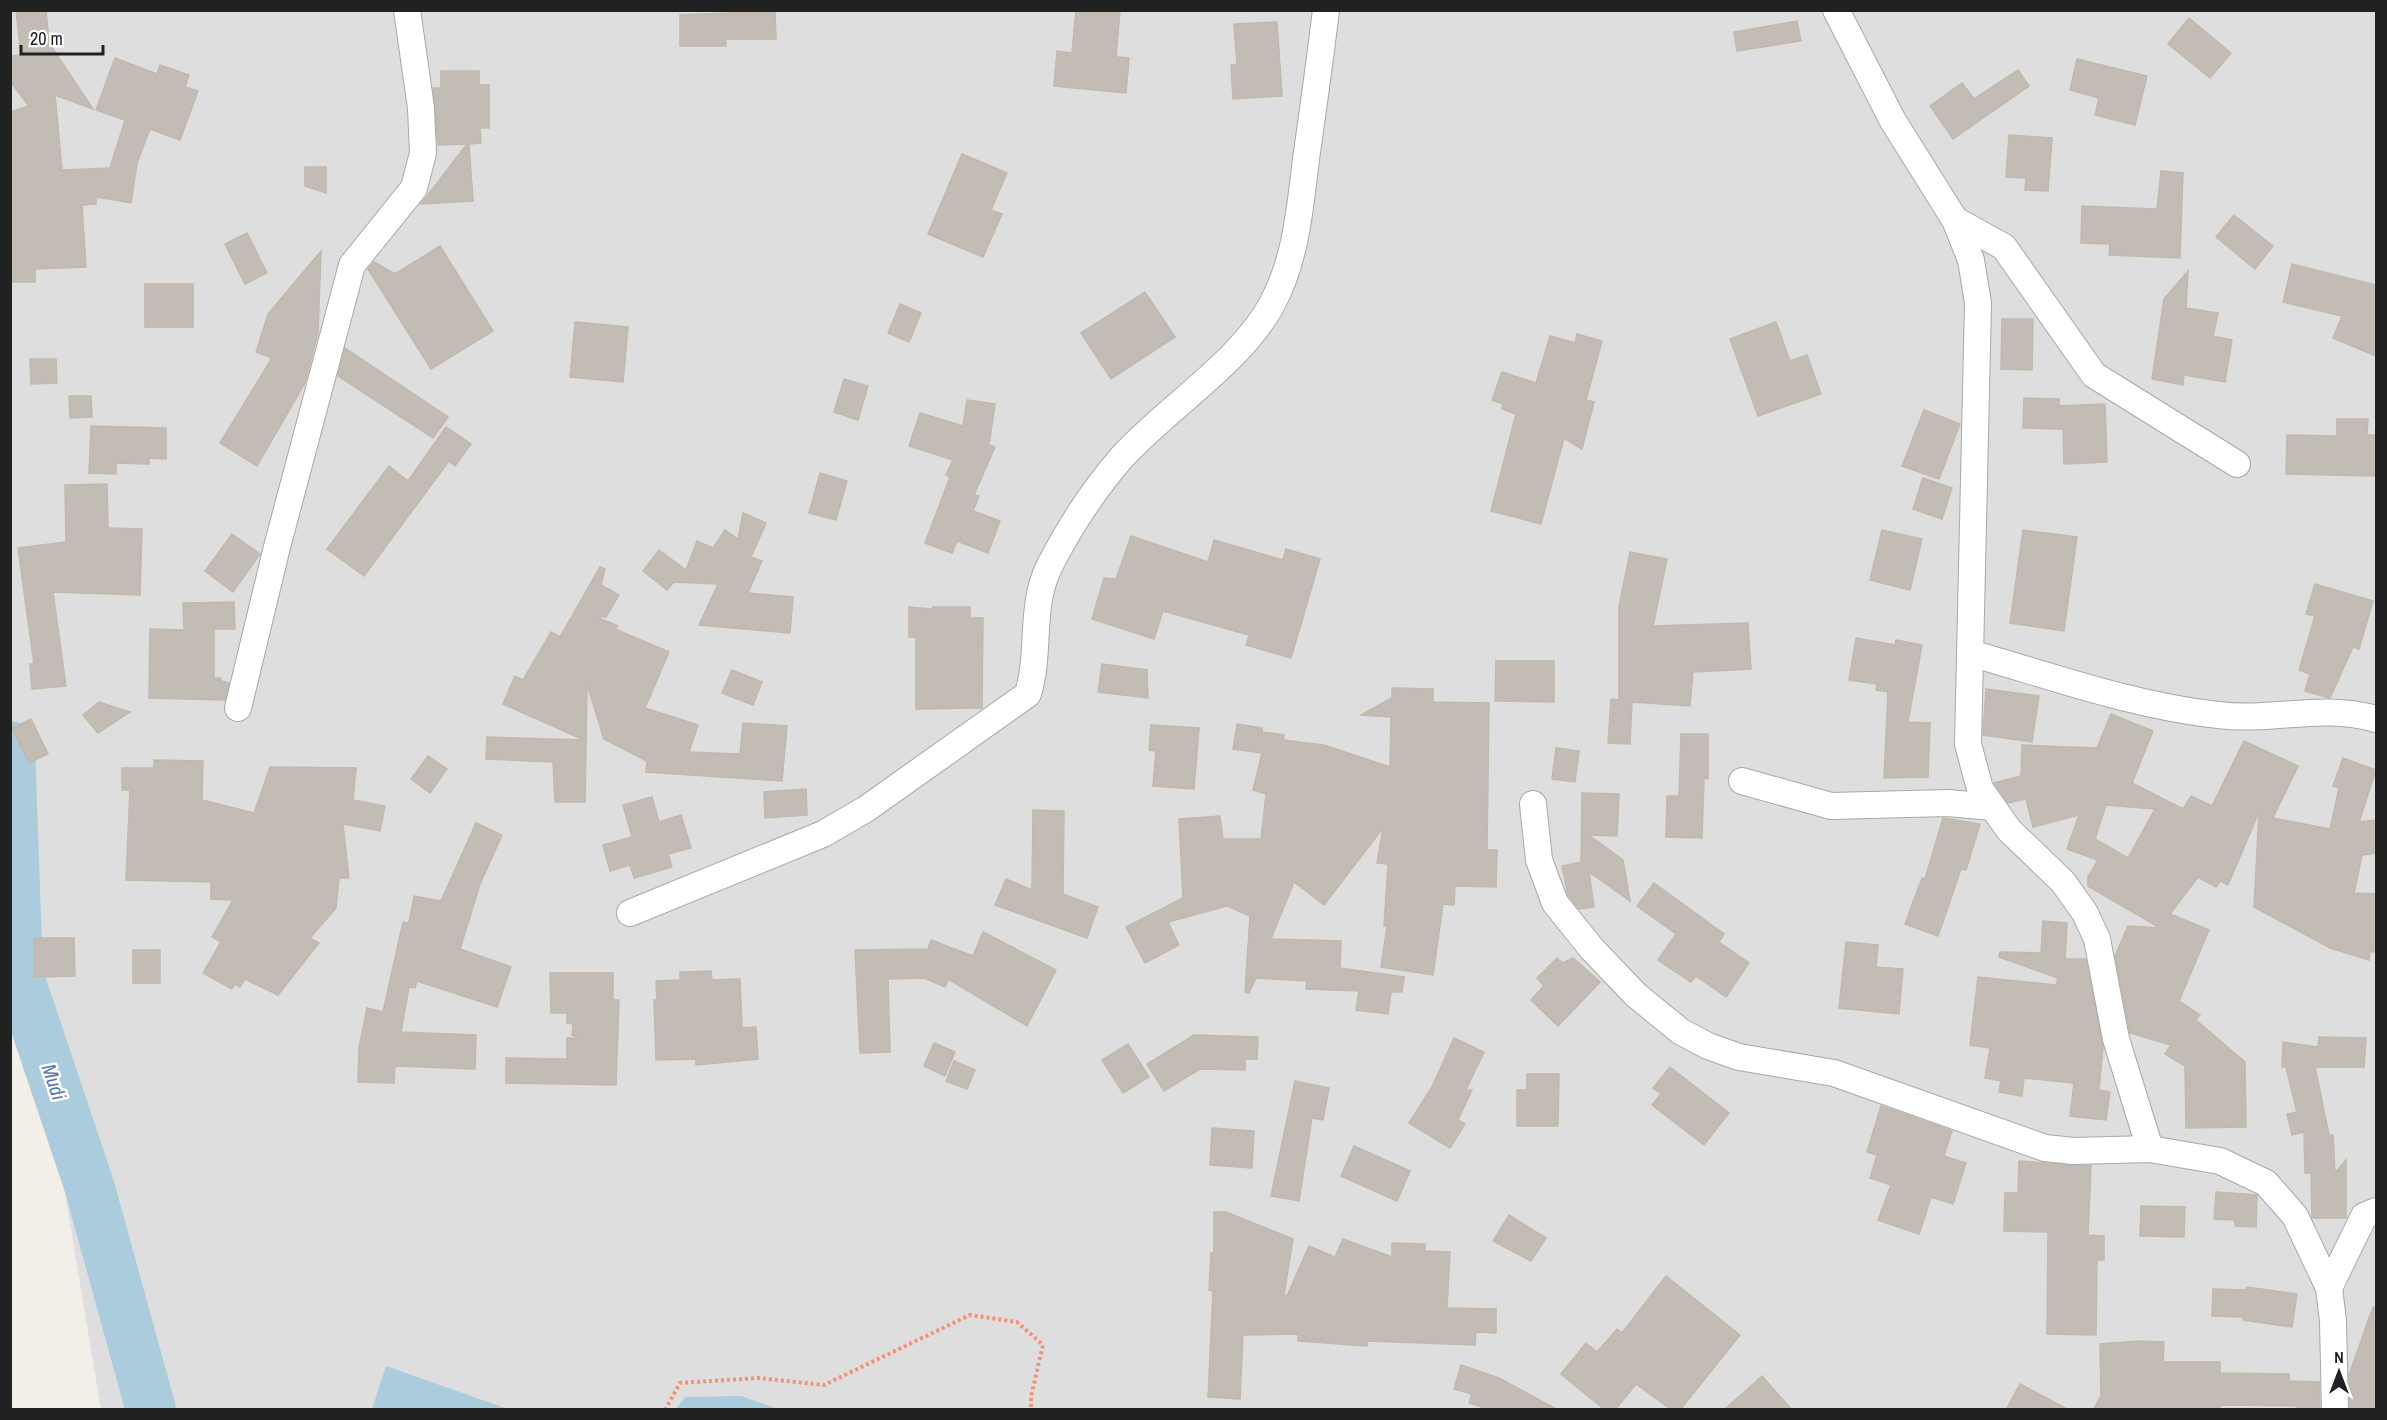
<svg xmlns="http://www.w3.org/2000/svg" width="2387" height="1420" viewBox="0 0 2387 1420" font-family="'Archivo Narrow',sans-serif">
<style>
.residential{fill:#dfdede}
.water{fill:#acd}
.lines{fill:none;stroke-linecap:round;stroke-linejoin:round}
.river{stroke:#acd;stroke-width:50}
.building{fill:#c2bcb4;stroke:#c2b8ab;stroke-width:1.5;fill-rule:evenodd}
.minor-casing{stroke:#a8a8a8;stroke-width:28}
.path{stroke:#f69074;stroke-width:4;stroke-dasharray:3 3;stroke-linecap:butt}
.minor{stroke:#fff;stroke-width:26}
.labels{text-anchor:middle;stroke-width:5;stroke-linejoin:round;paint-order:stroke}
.water-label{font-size:20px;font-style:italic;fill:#4f75af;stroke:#fff}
</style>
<rect width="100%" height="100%" fill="#f1efe8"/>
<polygon class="residential" points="10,11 2376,11 2376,1409 101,1409 11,870"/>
<g class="water">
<polygon points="386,1366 508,1409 372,1409"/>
<polygon points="741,1396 778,1409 676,1409 685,1397"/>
</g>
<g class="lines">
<polyline class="river" points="10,746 18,974 89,1185 151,1410"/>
</g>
<g class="building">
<polygon points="16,10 46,10 49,43 93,109 55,95 62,170 110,168 125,120 96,110 115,58 157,74 160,65 189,75 185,87 198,91 180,140 150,129 137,163 131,203 96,197 96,204 82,205 86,267 35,269 35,282 10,282 10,112 29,106 10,81 10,56 21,55"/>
<polygon points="1076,10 1120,10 1116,57 1129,58 1126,93 1054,86 1057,51 1072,53"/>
<polygon points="775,11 776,39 726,39 726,46 680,46 680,15"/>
<polygon points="2189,18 2231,53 2210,78 2168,44"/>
<polygon points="1797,21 1801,41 1737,51 1734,32"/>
<polygon points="1277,22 1282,96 1233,99 1231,65 1237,65 1234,24"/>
<polygon points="2077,59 2147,76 2135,125 2095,115 2099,98 2070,90"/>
<polygon points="2018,70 2029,86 1953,139 1930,106 1962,83 1974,99"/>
<polygon points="441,71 479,71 479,85 489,85 489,128 480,128 481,143 469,144 473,201 421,204 467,144 438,145 433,88 441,88"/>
<polygon points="2009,135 2052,138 2048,191 2025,190 2026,178 2006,177"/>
<polygon points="962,154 1007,173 991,210 1002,214 983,257 928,234"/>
<polygon points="305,167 326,167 326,193 305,186"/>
<polygon points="2161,171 2183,173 2180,258 2109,255 2110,244 2081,243 2082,206 2157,209"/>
<polygon points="2234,215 2273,246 2255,269 2216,237"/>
<polygon points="247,233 267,273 245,284 225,244"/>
<polygon points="440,246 493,331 431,369 368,269 374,262 395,274"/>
<polygon points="321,251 318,333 305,383 257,466 220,443 272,358 256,352 268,314"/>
<polygon points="2292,264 2376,285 2376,356 2333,338 2342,316 2283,302"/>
<polygon points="2188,271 2186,308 2218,313 2213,336 2232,340 2225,382 2184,375 2183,385 2152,379 2164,299"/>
<rect x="145" y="284" width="48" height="43"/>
<polygon points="1145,292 1175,337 1111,379 1081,333"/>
<polygon points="900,304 921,313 909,342 888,333"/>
<polygon points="2002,319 2033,319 2032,370 2001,369"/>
<polygon points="575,322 628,327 623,382 570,377"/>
<polygon points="1776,322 1790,361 1807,355 1821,394 1758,416 1730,339"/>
<polygon points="1577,334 1602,341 1586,400 1594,402 1582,449 1564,438 1541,524 1491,511 1516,414 1502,409 1503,404 1492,400 1502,372 1536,383 1550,336 1575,343"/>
<polygon points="345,348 448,417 433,438 338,376"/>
<polygon points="30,359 56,359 57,383 31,384"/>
<polygon points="844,379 868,386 858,420 834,412"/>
<polygon points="69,396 91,396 92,417 70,418"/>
<polygon points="2024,398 2059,399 2059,406 2105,404 2107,462 2064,464 2063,429 2023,428"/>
<polygon points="967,400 995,404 989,445 995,447 974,495 979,496 973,511 1000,521 988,553 957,541 952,553 925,543 950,477 946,475 953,460 909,446 920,413 963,426"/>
<polygon points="1924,410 1960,424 1939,479 1902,466"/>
<polygon points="2337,419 2368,419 2367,435 2376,435 2376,476 2286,474 2287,435 2337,436"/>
<polygon points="91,426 166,428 166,459 149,458 149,464 116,463 116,474 89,473"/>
<polygon points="446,427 471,444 455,466 449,461 364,576 327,549 389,466 408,481"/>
<polygon points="820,473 847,481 836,520 809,513"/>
<polygon points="1923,478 1952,488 1942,519 1913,509"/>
<polygon points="107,484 108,528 142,529 140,595 53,592 66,686 32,689 30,664 34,664 18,548 66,542 65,485"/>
<polygon points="743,513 766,523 751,557 762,561 748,593 793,597 790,633 699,625 718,584 674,582 667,590 643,571 659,550 686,570 697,541 713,548 725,530 738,539"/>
<polygon points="1882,530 1922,539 1910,590 1870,580"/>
<polygon points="2023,530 2077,537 2064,631 2010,623"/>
<polygon points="232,534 260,554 233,592 205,571"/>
<polygon points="1131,536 1208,562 1214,540 1283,560 1286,549 1320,559 1291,658 1246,645 1249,635 1163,611 1154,639 1092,619 1104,578 1116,579"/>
<polygon points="1630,552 1667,559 1653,626 1748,623 1751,669 1693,672 1690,706 1632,702 1630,744 1608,743 1611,699 1619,700 1619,606"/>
<polygon points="600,567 605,569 601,585 619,595 606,617 594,616 618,626 615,629 669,652 645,708 698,725 689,752 740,754 743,723 787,726 782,781 646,772 647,761 604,739 587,684 585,802 555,802 553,762 486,759 487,737 584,740 503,704 515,676 523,680 551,632 560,637"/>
<polygon points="2315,584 2373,601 2359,649 2353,647 2330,698 2305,691 2310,674 2299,670 2315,616 2306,614"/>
<polygon points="234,602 235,629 214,629 214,678 221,678 221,681 229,683 225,700 149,698 150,629 184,630 183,603"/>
<polygon points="909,607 932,609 933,607 970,607 970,618 983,618 982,708 916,709 916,637 909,637"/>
<polygon points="1856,638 1895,645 1896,640 1922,645 1908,722 1930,723 1928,777 1884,778 1888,692 1876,690 1877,684 1849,680"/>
<polygon points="1496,661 1554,661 1554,702 1495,701"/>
<polygon points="1102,664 1147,670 1148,698 1098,692"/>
<polygon points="732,670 762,682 753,705 722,693"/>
<polygon points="1392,688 1433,689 1433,702 1489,703 1487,850 1497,850 1496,887 1455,886 1454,905 1443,904 1433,975 1381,967 1387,926 1384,926 1388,864 1377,863 1383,828 1324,905 1294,882 1271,939 1341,941 1340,968 1404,977 1402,992 1391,992 1388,1014 1356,1010 1359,991 1306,989 1307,981 1256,978 1249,993 1245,992 1250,916 1227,906 1168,922 1179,945 1145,963 1126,927 1183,898 1179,819 1220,816 1223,839 1261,839 1266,794 1253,790 1262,753 1233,749 1237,724 1262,728 1262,732 1284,735 1283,740 1324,745 1390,767 1391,717 1361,715 1392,698"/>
<polygon points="1986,689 2039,696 2032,742 1983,735"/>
<polygon points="99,702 130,712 98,733 83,715"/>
<path d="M2111,714L2153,731L2132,783L2183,809L2191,796L2212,806L2244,741L2298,766L2273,818L2330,829L2339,788L2333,786L2343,758L2376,770L2359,822L2376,820V853L2362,855L2354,893L2376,894V952H2370L2369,960L2330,948L2254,907L2259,812L2228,885L2220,881L2216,887L2198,877L2170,914L2209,930L2179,1001L2200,1015L2196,1020L2245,1062L2246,1127L2186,1128L2185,1066L2165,1054L2171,1045L2130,1033L2115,956L2128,926L2160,928L2088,886V877L2098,860L2067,849L2079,815L2033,827L2026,799L2008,803L1994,783L2021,776L2022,745L2097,748ZM2106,805L2155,809L2128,858L2095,839Z"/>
<polygon points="31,719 48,754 29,763 12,728"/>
<polygon points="1151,725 1199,728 1194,789 1153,786 1156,751 1149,750"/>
<polygon points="1681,734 1708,734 1708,779 1704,778 1702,838 1666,837 1667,796 1679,796"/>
<polygon points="1556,748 1579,751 1575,782 1552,779"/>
<polygon points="428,756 447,769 430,793 411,779"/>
<polygon points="154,760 203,761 202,800 254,813 270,767 356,768 353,800 385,806 380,831 343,824 349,878 339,878 336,908 310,938 319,943 278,995 245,979 240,987 235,984 232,989 203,973 221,942 212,937 233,900 211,899 211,882 126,880 130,790 122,790 122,768 154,768"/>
<polygon points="806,789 807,815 765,818 764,792"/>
<polygon points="1582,793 1619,794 1617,836 1589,835 1623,860 1630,901 1589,872 1594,907 1579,909 1568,895 1562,866 1581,862"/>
<polygon points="652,797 659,822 681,815 691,848 668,854 672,867 634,878 630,865 610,871 603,845 632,837 623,805"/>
<polygon points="1033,810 1064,811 1063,894 1098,907 1087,938 995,905 1006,879 1032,890"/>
<polygon points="1943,818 1980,824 1966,870 1961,869 1938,936 1905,924 1922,878 1925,879"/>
<polygon points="476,823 502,835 480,884 460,949 511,967 497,1007 417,981 415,988 409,987 401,1032 476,1035 475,1069 395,1066 394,1083 358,1082 359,1048 367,1008 383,1012 403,922 409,923 414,896 441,901"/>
<polygon points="1654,883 1724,934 1719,942 1749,963 1726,997 1696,976 1691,982 1658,960 1676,934 1637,906"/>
<polygon points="2043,921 2067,923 2065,959 2086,959 2103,1047 2099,1090 2110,1092 2106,1120 2070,1116 2074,1083 2024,1078 2022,1096 1999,1092 2001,1081 1985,1078 1990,1048 1970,1045 1978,977 2056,985 2058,978 1999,957 2000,952 2041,953"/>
<polygon points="983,932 1056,970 1027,1026 948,979 945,987 924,978 888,979 890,1052 860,1053 855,950 928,949 931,940 973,956"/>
<polygon points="34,938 74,938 75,976 34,977"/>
<polygon points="1846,942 1878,945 1876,967 1903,969 1899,1014 1839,1008"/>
<rect x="133" y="950" width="27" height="33"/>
<polygon points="1557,958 1563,963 1573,958 1600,982 1558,1026 1531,1000 1544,986 1537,978"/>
<polygon points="711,971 712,980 740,979 742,1028 756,1027 758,1059 696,1065 696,1059 656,1060 654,1000 657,1000 656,981 680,980 680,972"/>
<polygon points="550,973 613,973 613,1000 619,1000 616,1085 506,1083 506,1058 567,1059 567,1038 580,1038 572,1035 573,1024 567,1023 567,1013 551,1013"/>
<polygon points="1194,1035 1258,1037 1257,1059 1245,1059 1245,1070 1200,1069 1164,1091 1147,1064"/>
<polygon points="2319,1037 2366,1038 2364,1067 2315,1067 2329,1135 2333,1135 2335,1173 2346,1160 2346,1218 2312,1218 2311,1173 2305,1173 2304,1132 2292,1135 2287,1114 2297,1112 2286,1067 2282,1067 2283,1042 2318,1047"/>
<polygon points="1454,1038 1484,1052 1466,1090 1472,1090 1458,1120 1465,1124 1450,1148 1409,1123 1432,1087"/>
<polygon points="934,1043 955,1052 945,1076 924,1066"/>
<polygon points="1128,1044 1149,1077 1123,1093 1102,1060"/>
<polygon points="954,1061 975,1070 967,1089 946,1081"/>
<polygon points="1670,1067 1729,1113 1704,1145 1652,1105 1661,1094 1653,1088"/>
<polygon points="1527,1074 1559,1074 1558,1126 1517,1126 1517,1090 1527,1090"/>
<polygon points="1295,1081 1329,1088 1323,1120 1312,1118 1299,1201 1271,1196"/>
<polygon points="1881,1106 1952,1131 1944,1156 1966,1163 1953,1204 1931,1197 1919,1234 1878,1220 1891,1185 1870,1178 1877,1155 1867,1152"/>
<polygon points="1212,1128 1254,1131 1252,1168 1210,1165"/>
<polygon points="1354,1146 1410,1171 1397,1201 1341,1176"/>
<polygon points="2019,1161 2091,1166 2088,1235 2104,1236 2104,1260 2097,1260 2096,1335 2047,1334 2048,1232 2004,1231 2005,1193 2018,1193"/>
<polygon points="2216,1192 2257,1195 2256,1227 2235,1226 2235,1220 2214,1219"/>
<polygon points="2141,1206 2185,1207 2184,1237 2140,1236"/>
<polygon points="1214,1212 1226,1212 1293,1239 1284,1295 1287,1296 1309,1246 1335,1257 1343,1239 1392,1257 1392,1243 1425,1244 1425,1251 1450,1252 1447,1308 1496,1309 1496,1333 1476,1332 1475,1345 1367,1341 1367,1346 1298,1341 1298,1334 1243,1335 1240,1399 1208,1397 1213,1291 1209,1290 1211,1253 1214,1253"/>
<polygon points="1509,1215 1546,1238 1531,1261 1493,1241"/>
<polygon points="1666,1276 1740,1335 1680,1410 1672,1410 1636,1384 1615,1410 1605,1410 1561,1374 1586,1343 1597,1352 1617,1329 1622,1333"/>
<polygon points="2247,1287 2297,1294 2292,1327 2243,1320 2243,1317 2212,1316 2213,1289 2247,1290"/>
<polygon points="2373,1307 2376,1307 2376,1410 2350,1410 2349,1375"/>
<polygon points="2139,1341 2164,1342 2163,1362 2220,1362 2220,1373 2289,1374 2289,1381 2319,1382 2320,1410 2297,1410 2298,1406 2220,1405 2220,1410 2093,1410 2101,1396 2100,1344"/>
<polygon points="1461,1365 1499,1378 1558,1410 1491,1410 1469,1403 1472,1394 1454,1389"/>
<polygon points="1762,1376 1792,1410 1724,1410"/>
<polygon points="2020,1384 2069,1410 2006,1410"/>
</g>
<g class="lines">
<defs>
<g id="minor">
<polyline points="1836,10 1893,121 1955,220 1971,260 1978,303 1968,744 1980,789 2009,830 2063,882 2085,913 2097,939 2116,1039 2150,1149"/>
<polyline points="1955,220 2004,247 2094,375 2237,464"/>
<path d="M1970,653C2051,676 2134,706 2218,715C2272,722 2322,703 2376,719"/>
<polyline points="238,708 277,547 352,265 414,188 423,153 421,108 407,10"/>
<polyline points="1742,781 1831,806 1947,803 1993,807"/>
<polyline points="1533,804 1539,860 1555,903 1592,949 1636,995 1680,1031 1708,1046 1739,1057 1834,1073 2045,1148 2073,1151 2150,1149 2220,1161 2266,1183 2295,1216 2329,1288 2333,1321 2335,1410"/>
<path d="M630,913L823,834L866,809L1028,694C1041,651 1029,606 1050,565C1070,526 1094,489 1123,456C1168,407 1241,362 1272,304C1296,260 1300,208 1306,159C1313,110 1320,60 1326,10"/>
<polyline points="2329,1288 2364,1216 2376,1211"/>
</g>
</defs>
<use href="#minor" class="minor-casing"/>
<polyline class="path" points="665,1410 680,1383 758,1378 824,1385 970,1315 1017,1322 1043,1345 1031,1397 1031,1410"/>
<use href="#minor" class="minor"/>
</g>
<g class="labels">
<g class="water-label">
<text transform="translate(54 1082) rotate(71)" y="7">Mudi</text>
</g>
</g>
<rect width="2387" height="1420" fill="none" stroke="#212121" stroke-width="24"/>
<g transform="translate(2339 1372)" stroke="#ffffff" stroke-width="4.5" paint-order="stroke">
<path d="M0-4.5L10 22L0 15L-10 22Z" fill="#212121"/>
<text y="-9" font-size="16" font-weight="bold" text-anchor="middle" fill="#212121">N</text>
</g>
<path d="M21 45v9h82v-9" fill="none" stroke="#212121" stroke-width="3"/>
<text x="30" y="45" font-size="18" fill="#212121" stroke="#ffffff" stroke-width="4.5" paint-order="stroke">20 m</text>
</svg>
